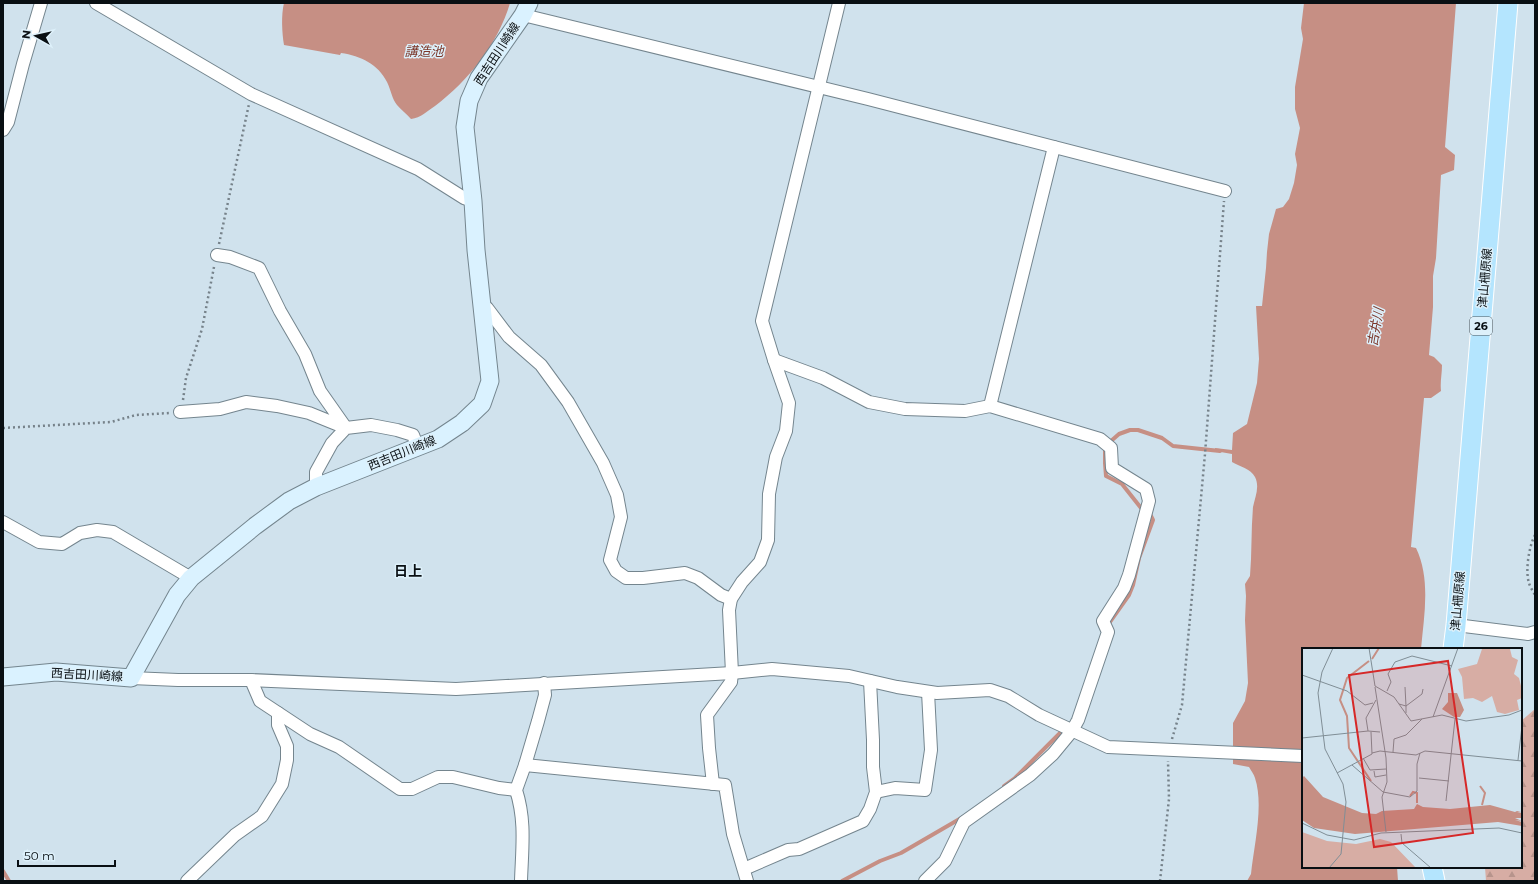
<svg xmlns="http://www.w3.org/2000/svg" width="1538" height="884" viewBox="0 0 1538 884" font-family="Montserrat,'Noto Sans JP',sans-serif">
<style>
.forest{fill:url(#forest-firs)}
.water{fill:#c68f84}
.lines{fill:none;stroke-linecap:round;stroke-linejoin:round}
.stream{stroke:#c68f84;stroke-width:4}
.street-casing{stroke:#74858e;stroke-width:14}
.secondary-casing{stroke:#74858e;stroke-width:19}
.primary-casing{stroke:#fff;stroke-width:21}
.path{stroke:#76828a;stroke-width:2.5;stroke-dasharray:2 3;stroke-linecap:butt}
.street{stroke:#fff;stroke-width:12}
.secondary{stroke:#daf2ff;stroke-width:17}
.primary{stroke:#b4e5fe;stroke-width:19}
.labels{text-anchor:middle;stroke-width:3;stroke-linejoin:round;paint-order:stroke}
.shield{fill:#ddf0fa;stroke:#495258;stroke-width:1}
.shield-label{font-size:11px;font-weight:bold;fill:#090f13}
.street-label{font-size:12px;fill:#090f13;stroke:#ddf0fa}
.water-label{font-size:13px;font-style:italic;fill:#7b3629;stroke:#ddf0fa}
.quarter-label{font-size:14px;font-weight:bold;fill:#090f13;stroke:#ddf0fa}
.inset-river{fill:none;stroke:#c68f84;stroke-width:2}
.inset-road{fill:none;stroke:#808e96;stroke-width:1}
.view{fill:#d62828;fill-opacity:0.15;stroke:#d62828;stroke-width:2}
.inset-edge{fill:none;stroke:#090f13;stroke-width:2}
</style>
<defs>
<pattern id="forest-firs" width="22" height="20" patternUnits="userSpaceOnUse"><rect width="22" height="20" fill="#d7ada4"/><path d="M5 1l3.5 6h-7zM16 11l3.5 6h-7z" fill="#b7948c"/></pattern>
</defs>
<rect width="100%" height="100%" fill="#d0e2ed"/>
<polygon class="forest" points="1535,709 1535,881 1486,881 1485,867 1521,867 1521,721"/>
<g class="water">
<path d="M284,3H510C498,44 468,81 435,106C427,111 421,118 411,119C407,114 401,110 397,105C392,99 391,90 387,82C378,64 361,56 341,53L340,55L284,45C282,33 281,15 284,3Z"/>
<path d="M1304,3H1456L1445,147L1455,155L1454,170L1441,175L1436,258L1433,276V307L1429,355L1434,357L1442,365C1442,374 1440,382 1441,391L1431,398H1424L1411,547L1416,548C1431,579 1424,616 1421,649H1303V867H1397L1398,881H1247L1251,874C1254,846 1264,805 1255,778C1254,774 1251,771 1249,767L1233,764V723L1245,701L1248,683L1245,620L1246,596L1245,584L1250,576C1252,553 1251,530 1253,507C1255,497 1260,487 1255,477C1251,469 1239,466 1232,462V454L1215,451V448L1232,450L1233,433L1247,424L1257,383L1259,359L1256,306H1262L1266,268L1267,252L1269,234L1276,209L1283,207L1289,199L1294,183L1297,165L1295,154L1300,128L1295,109V87L1303,39L1301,28Z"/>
</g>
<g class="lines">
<g class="stream">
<polyline points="1107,626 1129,595 1133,585 1139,558 1153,520 1149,512 1141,508 1122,484 1106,476 1105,463 1105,449 1111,441 1119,434 1130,430 1138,430 1162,438 1173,446 1220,451"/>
<polyline points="1004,786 1015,778 1064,729"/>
<polyline points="3,871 9,881"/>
<polyline points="842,881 880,861 901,853 963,817"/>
</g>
<defs>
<g id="street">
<polyline points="96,3 251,94 418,169 464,198 473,201"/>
<polyline points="523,15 868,99 1225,191"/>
<polyline points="3,130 8,122 23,64 41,3"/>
<polyline points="481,303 487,308 509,337 541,365 568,402 603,463 617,495 621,517 610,560 616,571 626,578 643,578 685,573 698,578 721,595 731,599"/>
<polyline points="774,360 823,378 869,402 905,409 965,411 990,406 1100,439 1111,448 1112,468 1146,489 1149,501 1129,575 1124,588 1103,621 1108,632 1078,720 1072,731 1053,754 1030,775 964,822 945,861 925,881"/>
<polyline points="990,406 1054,147"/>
<polyline points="180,412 220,409 246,402 277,406 309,413 346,428 320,391 305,354 280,311 259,268 230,257 217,255"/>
<polyline points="316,487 316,472 332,443 346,428 371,425 397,430 413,435 418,448"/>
<polyline points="3,522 39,542 62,544 80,533 97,530 113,532 191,578"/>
<polyline points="1456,625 1528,634 1535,632"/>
<polyline points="131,678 178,680 251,680 456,689 732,673 772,669 849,676 897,687 937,693 990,690 1008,696 1039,715 1108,747 1303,756"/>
<polyline points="251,680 260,701 310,734 339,747 400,789 412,789 438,777 453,777 499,788 516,790"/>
<polyline points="525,765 725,785 733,834 747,881"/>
<polyline points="713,784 709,748 707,715 731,682 732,673 729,610 731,599 742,582 760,562 768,540 769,494 776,457 786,431 789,403 774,360 762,321 839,3"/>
<polyline points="876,792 895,788 925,790 931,750 928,692"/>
<polyline points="744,869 788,850 799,849 863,821 870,809 876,792 873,767 873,740 870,681"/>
<polyline points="187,881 235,835 262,816 282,784 287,760 287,746 278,725 278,713"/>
<path d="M521,881C522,849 526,821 516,790L525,765L538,721L545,695L544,683"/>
</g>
<polyline id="secondary" points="3,677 56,672 131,678 177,595 191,578 255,526 289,501 316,487 438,439 462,423 482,404 490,381 476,250 473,201 465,127 469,101 479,78 523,15 529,3"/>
<g id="primary">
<polyline points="1453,649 1456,625 1508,3"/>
<polyline points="1432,867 1435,881"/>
</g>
</defs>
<use href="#street" class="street-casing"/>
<use href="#secondary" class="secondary-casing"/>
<use href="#primary" class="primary-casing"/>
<g class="path">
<polyline points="219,244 249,104"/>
<polyline points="183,400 186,378 202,329 214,267"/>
<polyline points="3,428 111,422 136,415 170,413"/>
<path d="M1535,535C1529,546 1525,571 1529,583C1530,587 1533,591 1535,595"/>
<polyline points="1172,739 1182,705 1205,454 1224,201"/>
<polyline points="1160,881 1169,799 1168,761"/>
</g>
<use href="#street" class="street"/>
<use href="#secondary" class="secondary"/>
<use href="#primary" class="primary"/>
</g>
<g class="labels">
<rect class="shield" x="1470" y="317" width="22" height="18" rx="3"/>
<g class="shield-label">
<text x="1481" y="330">26</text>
</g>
<g class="street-label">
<text transform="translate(497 54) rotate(-57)" y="4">西吉田川崎線</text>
<text transform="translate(1485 278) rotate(-85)" y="4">津山柵原線</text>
<text transform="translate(402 453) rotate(-22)" y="4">西吉田川崎線</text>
<text transform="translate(1458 601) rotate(-85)" y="4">津山柵原線</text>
<text transform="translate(87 675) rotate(3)" y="4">西吉田川崎線</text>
</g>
<g class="water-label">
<text x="424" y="56">講造池</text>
<text transform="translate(1375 327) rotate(-80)" y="5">吉井川</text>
</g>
<g class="quarter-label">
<text x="408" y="576">日上</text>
</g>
</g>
<g transform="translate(1302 648)">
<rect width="220" height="220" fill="#d0e2ed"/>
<path d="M211,0L208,1L210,9L216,12L212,26L217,30L220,42V50L215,52L217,62L203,66L195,64L190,48L180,54L171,50L162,51L160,29L156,21L175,16L180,1ZM0,184L25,193L54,196L78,191L89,194L114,220H0Z" fill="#d7ada4"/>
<path d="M146,45H155L162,62L158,69H152L140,61L146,54ZM2,128L21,149L60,165L74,166L80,163L112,161L115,156L121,159L148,161L188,157L213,164L215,163H219L215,164L220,165V170H213L220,173L213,172L220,174V178L196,174L53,186L12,180L0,172V130Z" fill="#c68f84"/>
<path class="inset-river" d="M70,11L77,0M67,13L45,30L38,52L45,68L47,100L69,133M178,138L183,145L180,157M108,148L111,144L115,145V155"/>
<path class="inset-road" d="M67,0L73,38L92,49L109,73L140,67L164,73L207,67L220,62M0,27L45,43L63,57L71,55M73,39L84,110L85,134L80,149L84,184M103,39L104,58L120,46L121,41M85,43L89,34L86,26L93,14L110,8L150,18M97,56L104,58V65M131,69L156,0M66,83L64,70L74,52M0,90L66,83L78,84M91,104L92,91L104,87L120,71M70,105L78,103L114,107L123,103L220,113M61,110L68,122L84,121M216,112L220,78M50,117L81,144L108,149L115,143V116L118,105M72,123L73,129L84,127M35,125L70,106L69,84M117,130L147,133M144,153L153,71M0,175L25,187L52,192L79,185L197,180L220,185M99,186L100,195L129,220M27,220L39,206L44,154L41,136L23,101L16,45L20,24L31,0"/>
<path class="view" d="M146,13L171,185L72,199L47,27Z"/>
<rect width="220" height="220" class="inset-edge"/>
</g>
<rect width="1538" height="884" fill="none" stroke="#090f13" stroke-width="8"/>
<g transform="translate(36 36) rotate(278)" stroke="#ddf0fa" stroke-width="3" paint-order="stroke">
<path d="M0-3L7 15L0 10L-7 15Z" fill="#090f13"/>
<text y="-6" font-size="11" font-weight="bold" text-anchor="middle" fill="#090f13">N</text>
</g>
<path d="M18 860v6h97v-6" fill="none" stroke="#090f13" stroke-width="2"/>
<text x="24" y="860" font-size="12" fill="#090f13" stroke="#ddf0fa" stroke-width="3" paint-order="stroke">50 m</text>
</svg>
